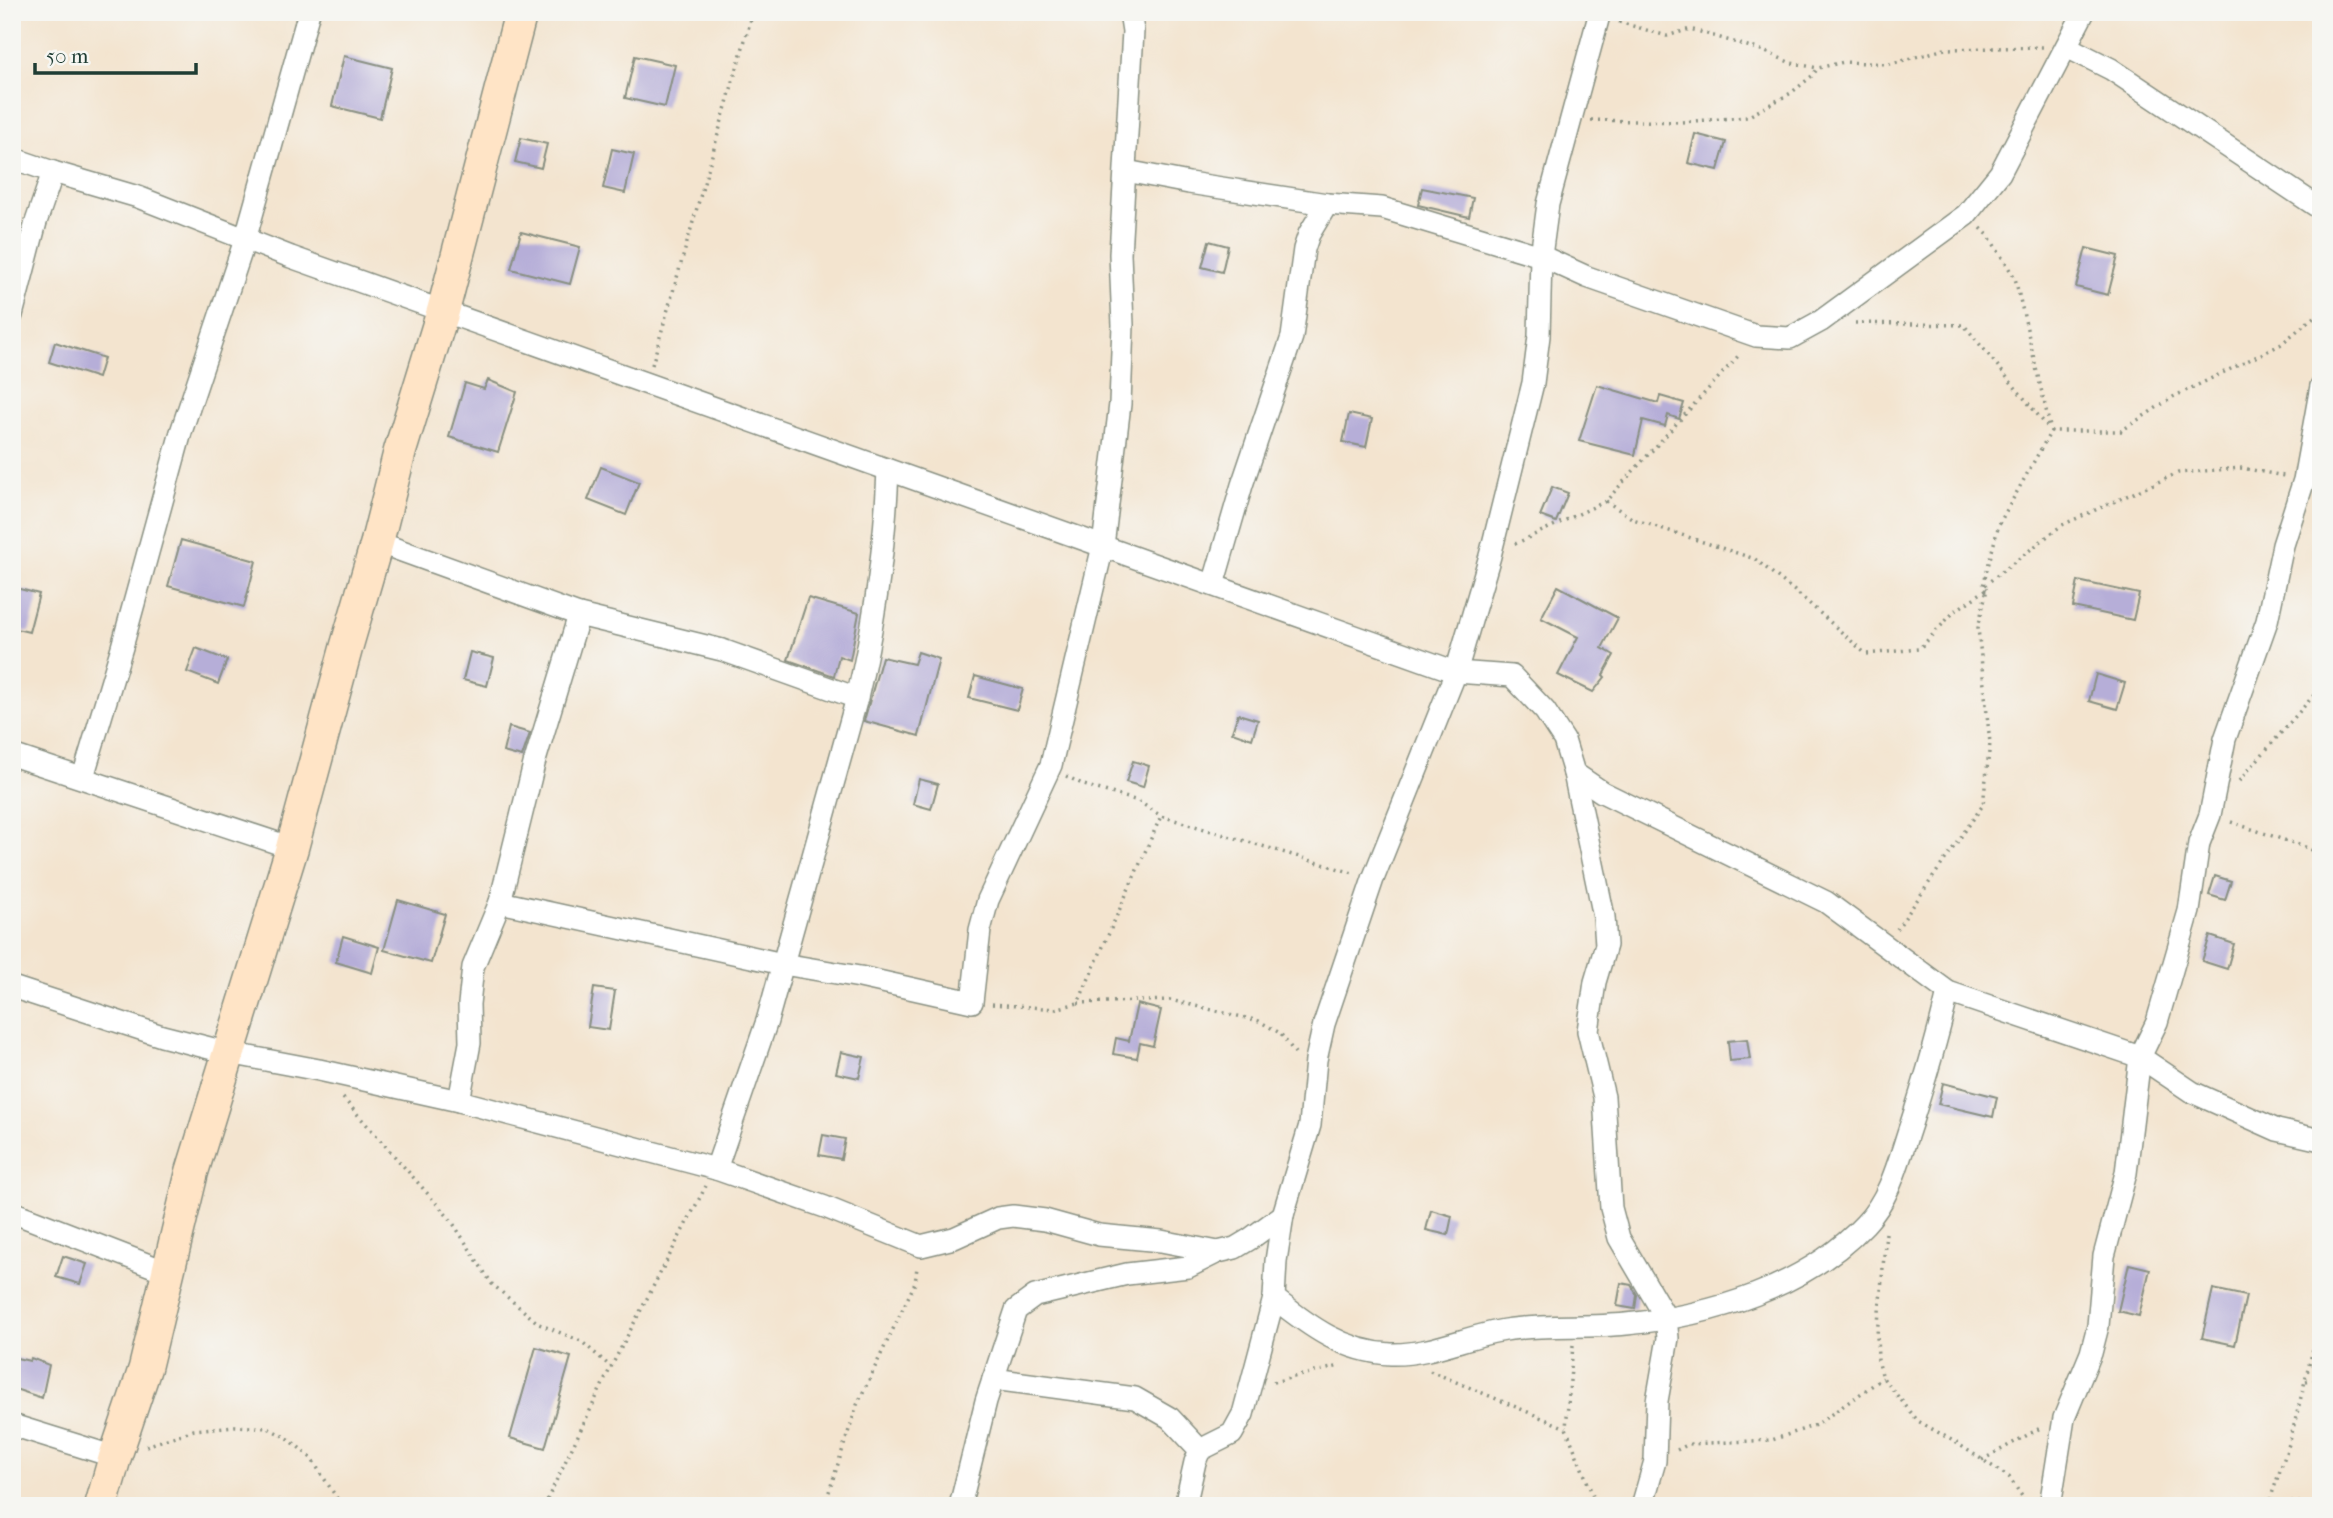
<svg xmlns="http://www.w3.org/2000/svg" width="2333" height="1518" viewBox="0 0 2333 1518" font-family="'IM FELL French Canon',serif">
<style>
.building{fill:#b6aed8}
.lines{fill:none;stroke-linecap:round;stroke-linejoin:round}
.street-casing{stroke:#899082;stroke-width:24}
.secondary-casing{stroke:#899082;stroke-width:35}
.path{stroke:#899082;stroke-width:3.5;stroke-dasharray:2 5;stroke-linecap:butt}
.street{stroke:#fff;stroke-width:21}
.secondary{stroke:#ffe4c6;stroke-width:32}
</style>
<rect width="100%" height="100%" fill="#f6f6f2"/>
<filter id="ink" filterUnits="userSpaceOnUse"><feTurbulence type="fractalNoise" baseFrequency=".0143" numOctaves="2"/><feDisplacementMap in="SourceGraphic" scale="14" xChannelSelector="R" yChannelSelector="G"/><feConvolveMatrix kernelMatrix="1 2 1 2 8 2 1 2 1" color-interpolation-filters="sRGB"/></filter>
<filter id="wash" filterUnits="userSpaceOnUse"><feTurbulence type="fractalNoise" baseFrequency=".00686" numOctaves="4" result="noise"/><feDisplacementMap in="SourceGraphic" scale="28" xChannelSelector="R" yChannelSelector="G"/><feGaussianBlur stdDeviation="1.57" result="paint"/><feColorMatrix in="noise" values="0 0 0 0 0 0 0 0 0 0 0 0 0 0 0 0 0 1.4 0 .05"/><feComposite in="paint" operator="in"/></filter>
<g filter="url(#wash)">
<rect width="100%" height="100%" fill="#f3e4cf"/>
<g id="blocks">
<g class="building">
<polygon points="344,56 392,68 380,118 332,106"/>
<polygon points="635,56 675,65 665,107 625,98"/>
<polygon points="1695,134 1726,142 1718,170 1688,163"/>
<polygon points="521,138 547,144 541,168 515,162"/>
<polygon points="612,149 634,154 625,193 603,188"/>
<polygon points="1422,188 1473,198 1469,217 1418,205"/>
<polygon points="521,232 580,247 570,284 511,269"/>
<polygon points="1209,241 1228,246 1222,272 1202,267"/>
<polygon points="2086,248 2118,256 2108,295 2076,287"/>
<polygon points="55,342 104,358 98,378 49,362"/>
<polygon points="488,380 517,392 498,452 449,437 465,383 484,389"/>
<polygon points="1597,385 1658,403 1660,396 1684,403 1679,419 1668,415 1665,426 1643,420 1635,455 1579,441"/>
<polygon points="1349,414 1372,419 1366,447 1343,442"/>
<polygon points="601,467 639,482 626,515 588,500"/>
<polygon points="1552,487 1568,493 1556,522 1540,516"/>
<polygon points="181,540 256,561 244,607 168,586"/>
<polygon points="2078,581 2139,594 2133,620 2073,607"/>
<polygon points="1558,586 1618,618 1602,648 1614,655 1603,675 1605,677 1593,692 1558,675 1578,637 1541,618"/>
<polygon points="12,587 39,594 29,632 12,628"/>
<polygon points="808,598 859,613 850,660 839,656 834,676 788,660"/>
<polygon points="196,648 227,660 218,684 187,672"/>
<polygon points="470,652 494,658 487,686 463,680"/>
<polygon points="918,652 939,659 919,736 864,721 882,657 914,664"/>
<polygon points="2096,674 2125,683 2117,709 2089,701"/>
<polygon points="975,676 1023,689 1017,710 969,698"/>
<polygon points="1238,714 1258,720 1252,739 1232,732"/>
<polygon points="509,727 530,733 522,757 503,752"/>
<polygon points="1133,761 1149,766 1143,787 1126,782"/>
<polygon points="919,779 938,784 931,809 913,804"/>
<polygon points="2215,876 2231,881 2225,900 2209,895"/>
<polygon points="398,900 445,914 431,963 384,950"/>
<polygon points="343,936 379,947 372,973 336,962"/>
<polygon points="2210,936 2234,944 2227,969 2202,961"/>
<polygon points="594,988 615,991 609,1030 588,1027"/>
<polygon points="1137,1004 1161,1010 1153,1046 1140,1043 1137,1058 1113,1054 1116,1038 1129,1041"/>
<polygon points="1747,1039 1750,1059 1730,1061 1728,1041"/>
<polygon points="841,1052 864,1057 859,1078 836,1073"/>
<polygon points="1943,1083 1997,1097 1993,1117 1938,1104"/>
<polygon points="823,1135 845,1139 841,1159 819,1155"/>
<polygon points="1431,1210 1452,1216 1448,1235 1426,1230"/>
<polygon points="63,1256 87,1264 80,1284 56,1277"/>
<polygon points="2129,1264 2150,1269 2139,1316 2118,1311"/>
<polygon points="1621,1283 1631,1285 1637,1295 1635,1309 1617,1306"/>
<polygon points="2213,1289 2246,1296 2235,1345 2202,1338"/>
<polygon points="536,1347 571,1357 545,1448 510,1438"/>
<polygon points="12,1357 30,1361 31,1358 49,1365 42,1398 12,1388"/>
</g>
</g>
</g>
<g filter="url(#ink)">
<use href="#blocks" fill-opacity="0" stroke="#899082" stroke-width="2"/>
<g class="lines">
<defs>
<g id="street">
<polyline points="2067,47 2111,69 2321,209"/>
<polyline points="12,158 53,172 138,197 291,257 1456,672 1512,676 1545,711 1564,740 1574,773 1602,792 1826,902 1948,992 2140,1057 2192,1092 2277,1130 2321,1140"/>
<polyline points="1126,171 1189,183 1327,204 1382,208 1541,256 1587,277 1756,336 1790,338 1821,321 1966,215 2000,173 2084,12"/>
<polyline points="12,315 36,222 53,172"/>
<polyline points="377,542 579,615 722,650 857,698"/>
<polyline points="1213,585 1242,485 1292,337 1304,249 1309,234 1327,204"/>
<polyline points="12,755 292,848"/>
<polyline points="1574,773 1604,917 1606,945 1595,982 1588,1031 1604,1097 1611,1208 1619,1238 1666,1318 1668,1338 1657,1401 1655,1461 1642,1506"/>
<polyline points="83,777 122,647 181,432 245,240 309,12"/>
<polyline points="500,902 783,964 860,977 972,1002 980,930 988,900 1051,765 1103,546 1120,404 1123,325 1120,254 1133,31 1130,12"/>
<polyline points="12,987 162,1036 229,1053 319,1070 459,1101 716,1169 825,1207 921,1246 954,1238 998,1218 1013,1216 1045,1220 1099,1235 1161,1241 1218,1252 1235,1248 1250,1239 1283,1215"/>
<polyline points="459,1101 470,1043 469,1004 473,967 500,902 534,764 579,615"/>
<path d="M716,1169L767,1021L857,698C875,622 885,547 888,470"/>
<polyline points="12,1212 167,1272"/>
<path d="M1274,1298C1309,1326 1344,1352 1391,1354C1431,1355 1466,1336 1505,1330C1545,1324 1586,1328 1626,1324C1711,1316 1806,1287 1865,1224C1891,1197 1899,1159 1911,1124C1925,1080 1938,1037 1948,992"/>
<polyline points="993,1379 1135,1398 1170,1418 1200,1450"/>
<polyline points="12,1425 115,1457"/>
<polyline points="960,1506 986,1401 1016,1310 1035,1296 1127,1274 1188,1267 1218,1252"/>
<polyline points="1185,1506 1195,1462 1200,1450 1232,1434 1243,1414 1274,1298 1276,1261 1283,1215 1310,1125 1316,1060 1324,1024 1373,879 1456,672 1490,556 1533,383 1539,336 1541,256 1548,204 1600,12"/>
<polyline points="2050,1506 2064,1418 2091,1353 2098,1326 2104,1256 2126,1173 2140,1057 2157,1022 2189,911 2199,843 2210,815 2225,739 2267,621 2283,545 2304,480 2321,386"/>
</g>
<polyline id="secondary" points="101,1506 115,1457 145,1368 192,1172 292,848 347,645 377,542 400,451 443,311 521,12"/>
</defs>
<use href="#street" class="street-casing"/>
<use href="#secondary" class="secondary-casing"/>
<g class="path">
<polyline points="1619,22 1667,36 1690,29 1761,50 1791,63 1818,68"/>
<polyline points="1591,120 1681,122 1747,117 1791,93 1812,76 1818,68 1844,62 1890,64 1945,49 2044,47"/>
<polyline points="1981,228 1988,235 2015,278 2051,431 1999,524 1983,586 1987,589"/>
<polyline points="1855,323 1964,325 2051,431 2121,431 2173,397 2280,345 2321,311"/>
<polyline points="652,365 753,12"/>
<polyline points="1606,501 1633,519 1755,559 1802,597 1866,654 1919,649 1955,611 1987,589 1978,628 1990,743 1983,805 1897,929"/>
<polyline points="1515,544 1606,501 1741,353"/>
<polyline points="1985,585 2062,525 2178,473 2242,468 2284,476"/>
<polyline points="1066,776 1084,785 1138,801 1161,816 1353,873"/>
<polyline points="2239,781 2321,687"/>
<polyline points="2231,822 2305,847 2321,855"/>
<polyline points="1078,1003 1170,1000 1259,1021 1280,1033 1295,1053"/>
<polyline points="992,1004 1055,1009 1078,1003 1161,816"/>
<polyline points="343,1098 451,1220 492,1284 539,1324 581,1341 611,1367"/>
<polyline points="1886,1233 1877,1335 1878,1360 1883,1378 1918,1421 1955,1442 2009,1477 2028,1505"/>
<polyline points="1573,1345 1566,1428 1597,1506"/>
<polyline points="1430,1371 1566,1428"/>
<polyline points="1273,1382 1340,1366"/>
<polyline points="2306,1382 2321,1379"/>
<polyline points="146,1446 194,1430 235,1426 268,1428 289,1439 311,1458 342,1506"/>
<polyline points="1677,1450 1689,1444 1772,1440 1816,1425 1883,1378"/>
<polyline points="1982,1460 2042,1427"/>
<polyline points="2270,1502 2321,1503"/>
<polyline points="544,1506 611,1367 706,1186"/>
<polyline points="828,1506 828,1495 857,1405 915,1283 917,1267"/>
<polyline points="2268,1506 2290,1441 2321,1317"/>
</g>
<use href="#street" class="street"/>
<use href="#secondary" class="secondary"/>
</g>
</g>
<rect width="2333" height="1518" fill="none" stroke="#f6f6f2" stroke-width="42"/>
<path d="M35 63v10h161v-10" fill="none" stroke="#1f3d34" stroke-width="3.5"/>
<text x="46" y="63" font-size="21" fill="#1f3d34" stroke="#f6f6f2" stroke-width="5" paint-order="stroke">50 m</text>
</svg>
